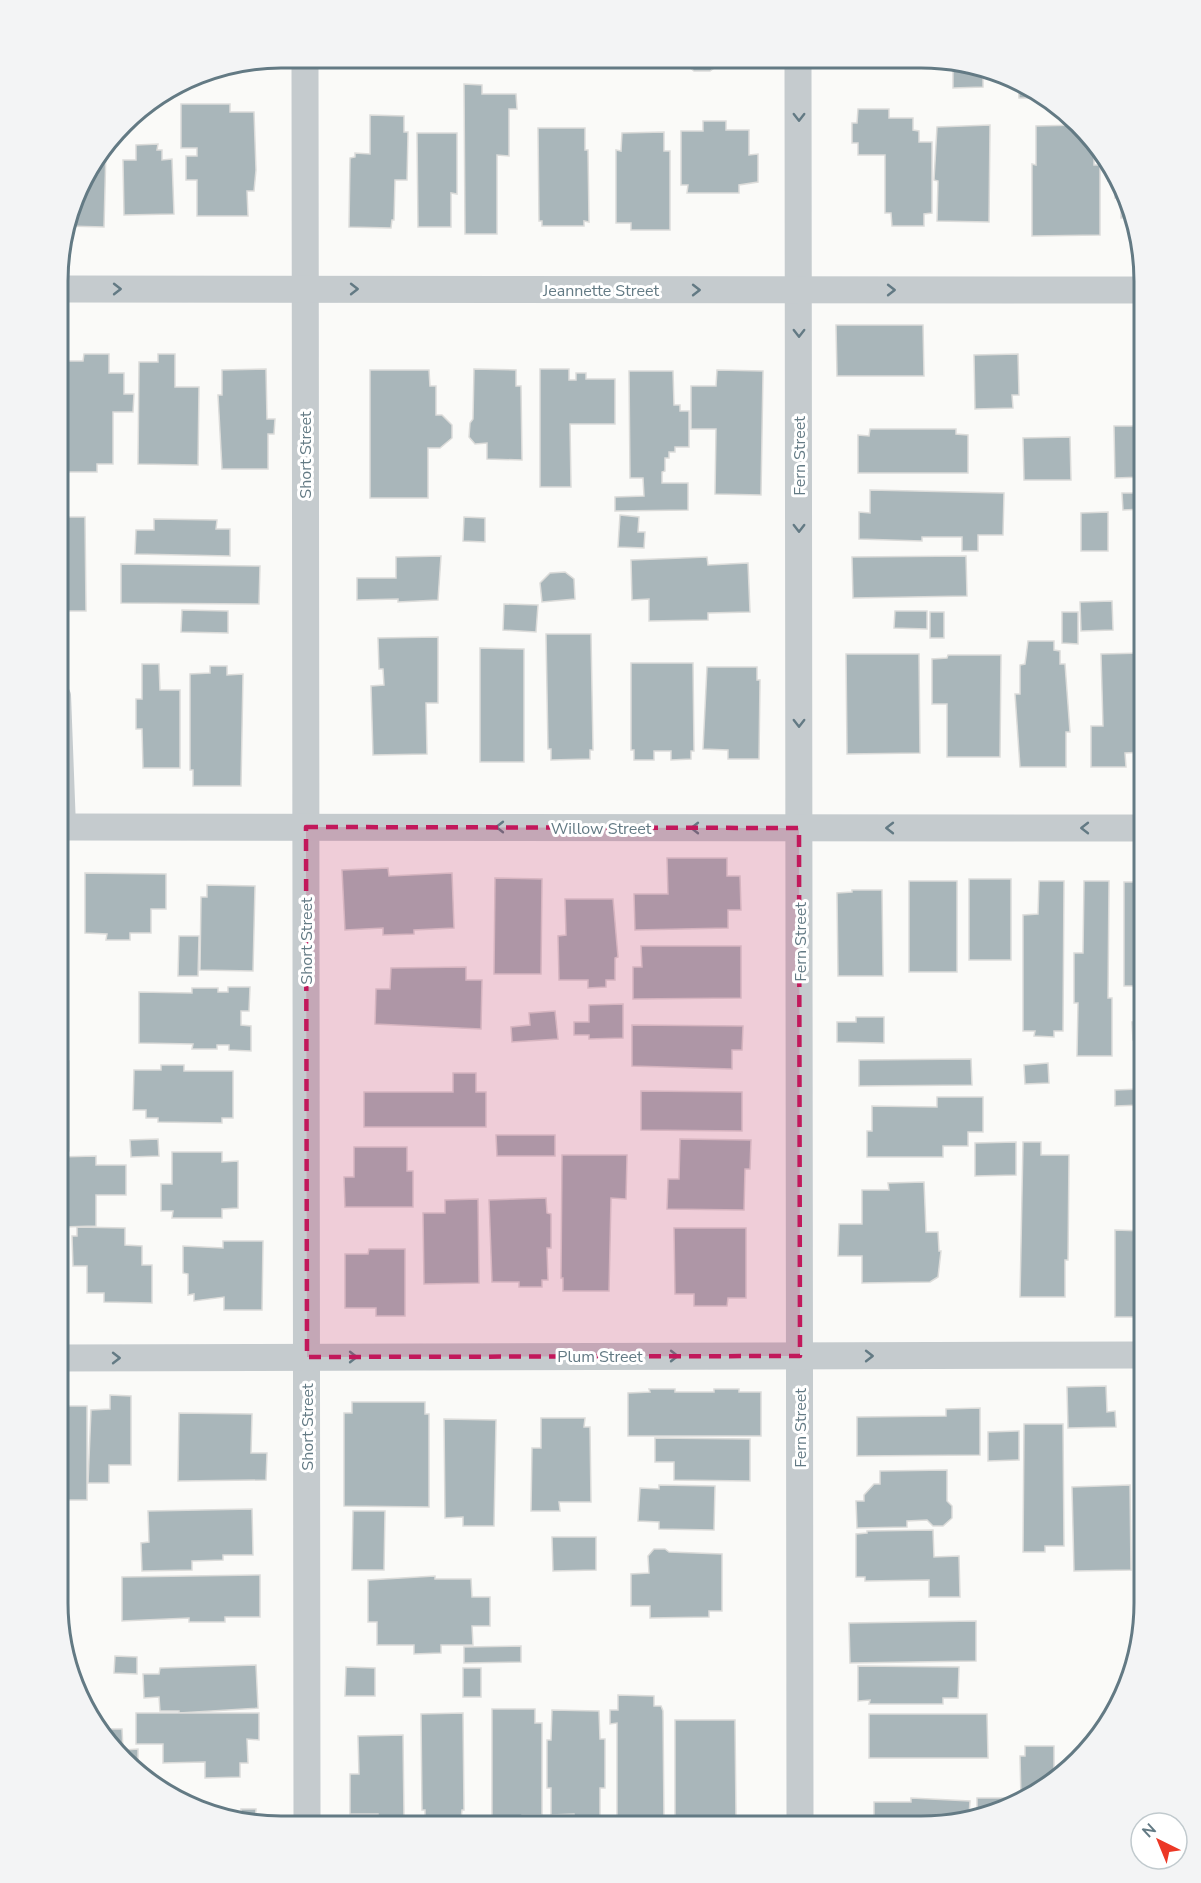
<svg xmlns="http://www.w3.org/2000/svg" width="1201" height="1883" viewBox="0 0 1201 1883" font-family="'Nunito Sans',sans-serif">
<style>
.building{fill:#a9b6ba;stroke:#dcdcda;stroke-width:1.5}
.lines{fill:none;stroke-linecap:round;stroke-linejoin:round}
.lane{stroke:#c5cbce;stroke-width:14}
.street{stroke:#c5cbce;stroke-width:27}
.oneway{stroke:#637a84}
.marked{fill:#c2185b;fill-opacity:0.2;stroke:#c2185b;stroke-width:4.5;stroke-dasharray:12 8;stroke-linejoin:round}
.labels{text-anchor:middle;stroke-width:6;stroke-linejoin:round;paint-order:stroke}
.street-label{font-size:16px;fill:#637a84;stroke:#fff}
.rim{fill:none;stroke:#637a84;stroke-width:3}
</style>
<rect width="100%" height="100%" fill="#fafaf8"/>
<g class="building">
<polygon points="630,58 754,58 754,66 717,66 710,71 694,71 688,66 630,65"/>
<polygon points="853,59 950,59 982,68 853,68"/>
<polygon points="953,71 983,71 983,87 953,88"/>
<polygon points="1018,81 1047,98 1019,98"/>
<polygon points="464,84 482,85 482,94 516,94 517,109 509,109 509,156 497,155 497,234 465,234"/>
<polygon points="181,104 230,104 230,112 254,112 256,170 254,191 247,191 248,216 197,216 197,180 186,180 186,156 197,156 197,148 181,148"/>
<polygon points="858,109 889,109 889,118 913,118 913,130 919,131 919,142 932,142 932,213 924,214 924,226 892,226 891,213 885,213 885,155 858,155 858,143 852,143 852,123 857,123"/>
<polygon points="370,115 404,116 404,132 408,132 407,180 395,180 394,220 392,220 391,228 349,227 350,158 355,157 355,153 370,154"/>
<polygon points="703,121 726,121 726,130 749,130 749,155 758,154 758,182 739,185 739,193 687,193 688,185 681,185 681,131 703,131"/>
<polygon points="990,125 989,222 937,221 938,181 934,180 937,127"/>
<polygon points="1079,125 1094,141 1094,165 1100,165 1100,235 1032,236 1032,164 1036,165 1036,126"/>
<polygon points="538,128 585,128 585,150 588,150 589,222 584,221 584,226 542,226 542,221 539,221"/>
<polygon points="664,132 664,151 670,151 670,230 631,230 631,223 616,223 616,150 621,151 622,133"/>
<polygon points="417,133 457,133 457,194 451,193 451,227 418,227"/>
<polygon points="158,144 157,150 162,150 162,160 172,159 174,214 124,215 123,160 136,160 136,145"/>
<polygon points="106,148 104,227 67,226 80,181"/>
<polygon points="1108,163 1127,195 1132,218 1121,218 1121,198 1115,198 1115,181 1108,181"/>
<polygon points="836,325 923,325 924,376 837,376"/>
<polygon points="84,354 109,354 109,373 124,373 124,394 134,394 133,412 113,412 113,464 97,464 97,472 62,472 62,466 59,466 59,402 66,402 66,361 83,361"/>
<polygon points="158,354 175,354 175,387 199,387 198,465 138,464 139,362 158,362"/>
<polygon points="1018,354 1019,395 1012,395 1013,408 975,409 974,355"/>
<polygon points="266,369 267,419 275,419 274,434 268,434 268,469 222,469 218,395 222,395 222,370"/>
<polygon points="474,369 516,370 516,386 521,386 522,460 487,459 487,443 475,444 469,437 470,423 473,419"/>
<polygon points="540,369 569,369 569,380 576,380 576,373 586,373 586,379 615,379 615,424 570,424 571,487 540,487"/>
<polygon points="370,370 429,370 430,386 436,386 436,415 442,415 452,425 452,438 440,448 428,448 428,498 370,498"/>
<polygon points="717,370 763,371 761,495 715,494 716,429 691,429 691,386 716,386"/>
<polygon points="629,371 673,371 674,405 680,405 680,411 689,411 689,447 675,447 675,452 669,452 669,458 665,458 665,471 662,472 662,483 688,483 688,510 615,511 615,497 644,496 643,478 630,478"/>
<polygon points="1114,426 1141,426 1143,477 1115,478"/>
<polygon points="870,429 956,429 956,434 968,435 968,473 858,473 858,435 869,436"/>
<polygon points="1070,437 1071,480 1024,480 1023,438"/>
<polygon points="1137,480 1144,480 1144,509 1123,510 1122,493 1138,493"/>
<polygon points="870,490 1004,493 1003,535 978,535 978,551 962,551 962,537 922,537 922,541 859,539 859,512 870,513"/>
<polygon points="1108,512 1108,551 1081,551 1081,513"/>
<polygon points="620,515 639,517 638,532 645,532 644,548 618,547"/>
<polygon points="59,517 85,517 86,611 58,611"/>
<polygon points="464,517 485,518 485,542 463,541"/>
<polygon points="154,519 217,520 216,529 230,529 230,556 135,554 136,530 154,530"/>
<polygon points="441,556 438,600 398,602 398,599 357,600 357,578 396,578 396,557"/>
<polygon points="966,556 967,596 853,598 852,557"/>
<polygon points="707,557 708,565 748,563 750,612 708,613 708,620 649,621 649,599 632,600 631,560"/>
<polygon points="121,564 260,566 259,604 121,603"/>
<polygon points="565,572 574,579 575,599 542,602 540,583 550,573"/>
<polygon points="1112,601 1113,630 1081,631 1080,602"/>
<polygon points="504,604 538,605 536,632 503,630"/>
<polygon points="182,610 228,611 228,633 181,632"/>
<polygon points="895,611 927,611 927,629 894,628"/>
<rect x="930" y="612" width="14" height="26"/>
<polygon points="1062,612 1078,612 1078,644 1062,643"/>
<polygon points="546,634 591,634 593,750 590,750 590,759 551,760 551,749 548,749"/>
<polygon points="438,637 438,703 426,703 427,754 373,755 371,686 384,685 383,669 379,669 378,638"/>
<polygon points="1028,641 1054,641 1054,650 1060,651 1060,664 1065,664 1070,732 1066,732 1066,767 1020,767 1015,694 1020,694 1020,665 1025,664"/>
<polygon points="480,648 524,649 524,762 480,762"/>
<polygon points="1144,653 1144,752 1125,753 1126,767 1091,767 1091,726 1103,726 1101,654"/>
<polygon points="846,654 919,654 920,753 847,754"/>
<polygon points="948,655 1001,655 1000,757 947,757 947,704 932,704 932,659 947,658"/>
<polygon points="631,663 693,663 694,751 691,751 691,759 671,760 671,751 654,751 654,760 634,760 634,750 631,750"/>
<polygon points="142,664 159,664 160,690 180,690 180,768 143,768 142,729 136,729 136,699 142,699"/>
<polygon points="210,666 227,666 227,675 243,674 241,786 193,786 193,770 190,770 190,674 210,673"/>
<polygon points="707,667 757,667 757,680 760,680 759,759 728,759 728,750 703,749"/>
<polygon points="667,858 727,858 727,876 740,876 741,910 728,910 728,928 635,930 634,894 668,894"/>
<polygon points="388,868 389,876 452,873 454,928 414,930 414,934 383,935 383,928 345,930 342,870"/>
<polygon points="85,873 166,874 166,909 151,909 151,933 130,933 130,940 106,940 107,934 85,933"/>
<polygon points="495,878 542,879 541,974 494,974"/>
<rect x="969" y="879" width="42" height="81"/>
<rect x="909" y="881" width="48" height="91"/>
<polygon points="1039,881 1064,881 1063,1031 1054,1031 1054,1037 1034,1036 1035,1031 1023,1031 1023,915 1038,914"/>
<polygon points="1084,881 1109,881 1108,998 1112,998 1112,1056 1077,1056 1078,1003 1074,1003 1074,953 1083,953"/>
<rect x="1124" y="882" width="20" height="104"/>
<polygon points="207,885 255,886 253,971 200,970 201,897 207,897"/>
<polygon points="852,890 882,890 883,976 838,976 837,893 852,892"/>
<polygon points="58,897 62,914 58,935"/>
<polygon points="565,899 613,899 618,957 615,958 615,980 606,980 606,987 588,988 588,980 559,980 558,936 566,935"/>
<polygon points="179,936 199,936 198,976 178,976"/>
<polygon points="641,946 741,946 741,998 633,999 633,967 642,967"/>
<polygon points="466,967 466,980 482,980 481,1029 375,1024 376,989 390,989 391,968"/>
<polygon points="228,987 250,987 249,1011 241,1011 241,1025 251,1026 251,1051 229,1050 229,1045 217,1045 217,1049 192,1049 193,1044 139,1043 139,992 192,993 192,988 218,988 218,992 228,992"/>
<polygon points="623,1004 623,1038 589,1039 589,1035 574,1035 574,1022 589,1022 589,1005"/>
<polygon points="555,1011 558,1039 512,1042 511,1027 530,1025 529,1013"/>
<polygon points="856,1017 884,1017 884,1043 837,1042 837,1022 856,1022"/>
<polygon points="1132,1022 1144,1022 1144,1040 1133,1040"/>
<polygon points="632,1025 743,1026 742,1050 732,1050 732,1069 632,1066"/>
<polygon points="971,1059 972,1085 859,1086 859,1060"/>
<rect x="58" y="1061" width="11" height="90"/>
<polygon points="1048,1063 1049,1083 1025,1084 1024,1065"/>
<polygon points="161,1065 184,1065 184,1071 233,1071 233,1118 222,1118 222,1123 158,1122 158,1118 146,1118 146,1110 133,1110 134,1070 161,1070"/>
<polygon points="453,1073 476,1073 476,1092 486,1092 486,1127 364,1127 364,1092 453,1092"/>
<polygon points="1140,1089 1141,1105 1115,1106 1115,1090"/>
<polygon points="641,1091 742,1092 742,1131 641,1130"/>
<polygon points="937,1097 983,1097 983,1132 968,1132 968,1146 943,1146 943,1157 867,1157 867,1131 872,1131 872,1106 937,1107"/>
<polygon points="496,1135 555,1135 555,1156 497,1156"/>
<polygon points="158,1139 159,1156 131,1157 130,1140"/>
<polygon points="680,1139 751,1140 750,1169 745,1169 744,1210 667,1209 668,1179 679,1179"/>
<polygon points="1016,1142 1016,1175 975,1176 975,1143"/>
<polygon points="1023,1142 1041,1142 1041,1155 1069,1155 1068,1260 1065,1260 1065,1297 1020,1297"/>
<polygon points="354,1147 407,1147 407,1171 413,1171 413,1207 345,1207 344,1177 354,1177"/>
<polygon points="172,1152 222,1152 222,1162 238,1161 238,1208 222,1209 222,1218 172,1218 173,1211 161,1211 161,1184 172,1184"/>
<polygon points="562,1155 627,1155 626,1199 611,1198 609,1291 563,1291 563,1278 561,1278"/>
<polygon points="96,1156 96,1165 126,1165 126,1195 96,1195 96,1226 61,1227 58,1157"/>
<polygon points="924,1182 926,1232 938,1232 939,1251 941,1251 938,1277 930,1282 862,1283 862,1256 838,1256 839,1224 862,1224 862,1190 889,1190 888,1183"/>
<polygon points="546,1198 547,1213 551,1214 551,1248 547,1248 548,1280 542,1280 542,1287 519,1287 519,1282 492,1282 489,1200"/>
<polygon points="478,1199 479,1283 424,1284 423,1213 445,1213 445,1200"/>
<polygon points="77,1227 125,1228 125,1245 142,1246 142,1265 152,1265 152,1303 104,1302 104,1293 87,1293 87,1266 73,1266 72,1236 77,1236"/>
<polygon points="674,1228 746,1228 746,1298 728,1298 727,1306 694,1306 694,1294 675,1294"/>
<polygon points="1115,1230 1144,1231 1144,1317 1115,1317"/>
<polygon points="223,1241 263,1241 262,1310 224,1310 224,1297 194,1301 194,1294 188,1295 188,1274 183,1273 183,1246 223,1248"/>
<polygon points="369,1249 405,1249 405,1316 376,1316 376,1308 345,1308 345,1254 368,1254"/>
<polygon points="1106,1386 1107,1412 1115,1411 1116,1427 1068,1428 1067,1387"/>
<polygon points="649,1389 675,1389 675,1392 714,1392 714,1389 739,1389 739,1392 761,1392 761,1436 628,1436 628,1393 650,1392"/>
<polygon points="110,1395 131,1396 131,1465 109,1465 109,1483 88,1483 91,1410 110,1409"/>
<polygon points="352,1402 425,1402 425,1414 429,1414 429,1507 344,1506 344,1413 352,1413"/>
<rect x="57" y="1406" width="30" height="94"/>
<polygon points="980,1408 980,1455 857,1456 857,1417 946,1416 946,1409"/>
<polygon points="179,1413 252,1414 251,1453 267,1453 266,1480 178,1481"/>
<polygon points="541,1418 585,1418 584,1427 590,1427 591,1502 559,1502 560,1511 531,1511 532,1448 541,1448"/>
<polygon points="444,1419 496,1420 494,1526 463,1526 463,1517 445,1518"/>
<polygon points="1024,1424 1063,1424 1064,1546 1045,1546 1045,1552 1023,1552"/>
<polygon points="1019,1431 1019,1460 988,1461 988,1432"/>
<polygon points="655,1438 750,1439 750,1481 674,1480 674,1462 655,1462"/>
<polygon points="947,1470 947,1501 952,1506 952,1518 943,1526 933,1526 927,1520 907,1521 907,1527 857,1528 856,1501 864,1501 864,1495 874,1484 880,1484 880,1471"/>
<polygon points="659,1485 715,1486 714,1530 659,1529 659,1522 638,1521 640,1488 659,1489"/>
<polygon points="1130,1485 1131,1570 1074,1571 1072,1487"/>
<polygon points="252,1509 253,1555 223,1555 223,1560 192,1561 192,1570 142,1571 141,1543 149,1542 148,1511"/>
<polygon points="353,1511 385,1511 384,1570 352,1570"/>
<polygon points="933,1530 934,1557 959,1556 960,1597 929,1597 929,1580 865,1581 865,1577 856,1577 856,1534 867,1533 867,1531"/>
<polygon points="552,1537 596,1537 596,1570 553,1571"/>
<polygon points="654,1549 665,1549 669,1552 722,1554 722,1611 709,1611 709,1617 650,1618 650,1606 631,1606 631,1574 649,1573 648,1556"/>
<polygon points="260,1575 260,1617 225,1617 225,1622 189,1622 189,1618 122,1621 122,1577"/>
<polygon points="435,1576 435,1579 471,1579 472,1597 490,1597 490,1626 472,1626 473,1645 441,1645 441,1653 414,1654 414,1645 377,1645 377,1622 368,1622 368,1580"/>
<polygon points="976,1621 976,1661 850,1663 849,1623"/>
<polygon points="521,1646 521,1662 464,1663 464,1647"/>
<polygon points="115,1656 137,1657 137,1674 114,1673"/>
<polygon points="256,1665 258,1708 179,1713 179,1711 160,1711 159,1697 144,1698 143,1674 159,1674 160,1668"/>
<polygon points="858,1666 959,1667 958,1698 943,1698 943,1704 869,1704 870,1700 858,1701"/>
<polygon points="346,1667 375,1668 375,1696 345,1696"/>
<rect x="463" y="1668" width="18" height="29"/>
<polygon points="618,1695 654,1696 654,1706 661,1706 663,1711 664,1823 617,1823 617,1723 610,1724 610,1710 618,1710"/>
<polygon points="492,1709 535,1709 535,1723 542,1723 542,1815 522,1815 522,1825 492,1825"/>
<polygon points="552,1710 599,1711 600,1739 605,1739 605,1788 600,1788 600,1825 575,1825 574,1814 551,1815 551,1788 547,1788 547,1740 551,1740"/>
<polygon points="136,1713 259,1713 259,1740 247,1739 248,1763 240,1763 240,1777 205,1778 205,1762 163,1763 163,1744 136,1744"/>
<polygon points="463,1713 464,1810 462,1810 461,1819 425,1819 425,1810 422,1810 421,1714"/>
<polygon points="869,1714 987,1714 988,1758 869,1758"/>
<polygon points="675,1720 735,1720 736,1819 675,1820"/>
<polygon points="107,1729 122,1729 123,1750 138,1749 138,1774 107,1743"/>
<polygon points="403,1735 404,1818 378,1819 378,1814 350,1814 350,1774 359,1774 358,1736"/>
<polygon points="1025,1746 1054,1746 1054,1781 1021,1800 1020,1756 1025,1756"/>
<polygon points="911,1798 970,1801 969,1816 921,1826 874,1826 874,1802 911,1802"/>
<polygon points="977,1798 1008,1798 1008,1808 977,1815"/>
<polygon points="241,1809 256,1809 255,1824 204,1811 241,1812"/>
</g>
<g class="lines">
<polyline class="lane" points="58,680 64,695 69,827"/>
<g class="street">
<polyline points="305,57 307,1824"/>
<polyline points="798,59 800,1826"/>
<polyline points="59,289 1144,290"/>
<polyline points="58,827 1144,828"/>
<polyline points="57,1358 1144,1355"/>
</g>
</g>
<defs><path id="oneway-chevron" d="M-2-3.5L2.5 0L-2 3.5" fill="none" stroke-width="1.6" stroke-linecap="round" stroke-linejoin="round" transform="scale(1.5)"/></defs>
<g class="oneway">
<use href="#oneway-chevron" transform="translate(799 117) rotate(90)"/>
<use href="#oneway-chevron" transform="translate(117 289)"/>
<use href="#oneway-chevron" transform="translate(354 289)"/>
<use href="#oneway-chevron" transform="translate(696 290)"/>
<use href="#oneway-chevron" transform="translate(891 290)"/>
<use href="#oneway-chevron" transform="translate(799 333) rotate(90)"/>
<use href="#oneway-chevron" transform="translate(799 528) rotate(90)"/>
<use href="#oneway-chevron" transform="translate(799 723) rotate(90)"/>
<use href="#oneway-chevron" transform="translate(500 827) rotate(-180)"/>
<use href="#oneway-chevron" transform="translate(695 828) rotate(-180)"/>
<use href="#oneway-chevron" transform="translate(890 828) rotate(-180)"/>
<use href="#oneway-chevron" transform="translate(1085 828) rotate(-180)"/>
<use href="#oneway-chevron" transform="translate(674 1356)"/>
<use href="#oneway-chevron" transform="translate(869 1356)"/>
<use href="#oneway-chevron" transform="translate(353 1357)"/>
<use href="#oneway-chevron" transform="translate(116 1358)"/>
</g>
<path class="marked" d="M306,827L799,828L800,1356L307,1357Z"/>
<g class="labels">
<g class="street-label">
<text x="601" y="296">Jeannette Street</text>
<text transform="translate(305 455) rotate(-90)" y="6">Short Street</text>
<text transform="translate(799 456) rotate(-90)" y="6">Fern Street</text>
<text x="601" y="834">Willow Street</text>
<text transform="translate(306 941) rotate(-90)" y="6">Short Street</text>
<text transform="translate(800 942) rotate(-90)" y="6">Fern Street</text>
<text x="600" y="1362">Plum Street</text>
<text transform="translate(307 1427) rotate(-90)" y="6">Short Street</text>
<text transform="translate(800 1428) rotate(-90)" y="6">Fern Street</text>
</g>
</g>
<path d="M0 0H1201V1883H0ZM281 68H921A213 213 0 0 1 1134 281V1603A213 213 0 0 1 921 1816H281A213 213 0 0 1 68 1603V281A213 213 0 0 1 281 68Z" fill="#f3f4f5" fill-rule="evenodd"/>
<path class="rim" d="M281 68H921A213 213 0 0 1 1134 281V1603A213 213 0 0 1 921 1816H281A213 213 0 0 1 68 1603V281A213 213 0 0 1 281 68Z"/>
<g transform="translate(1159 1841) rotate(317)"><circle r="28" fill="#ffffff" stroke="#c1cace" stroke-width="1.5"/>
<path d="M0-4.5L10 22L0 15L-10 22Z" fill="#ec3826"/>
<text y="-9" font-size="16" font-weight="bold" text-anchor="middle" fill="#637a84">N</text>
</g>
</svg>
